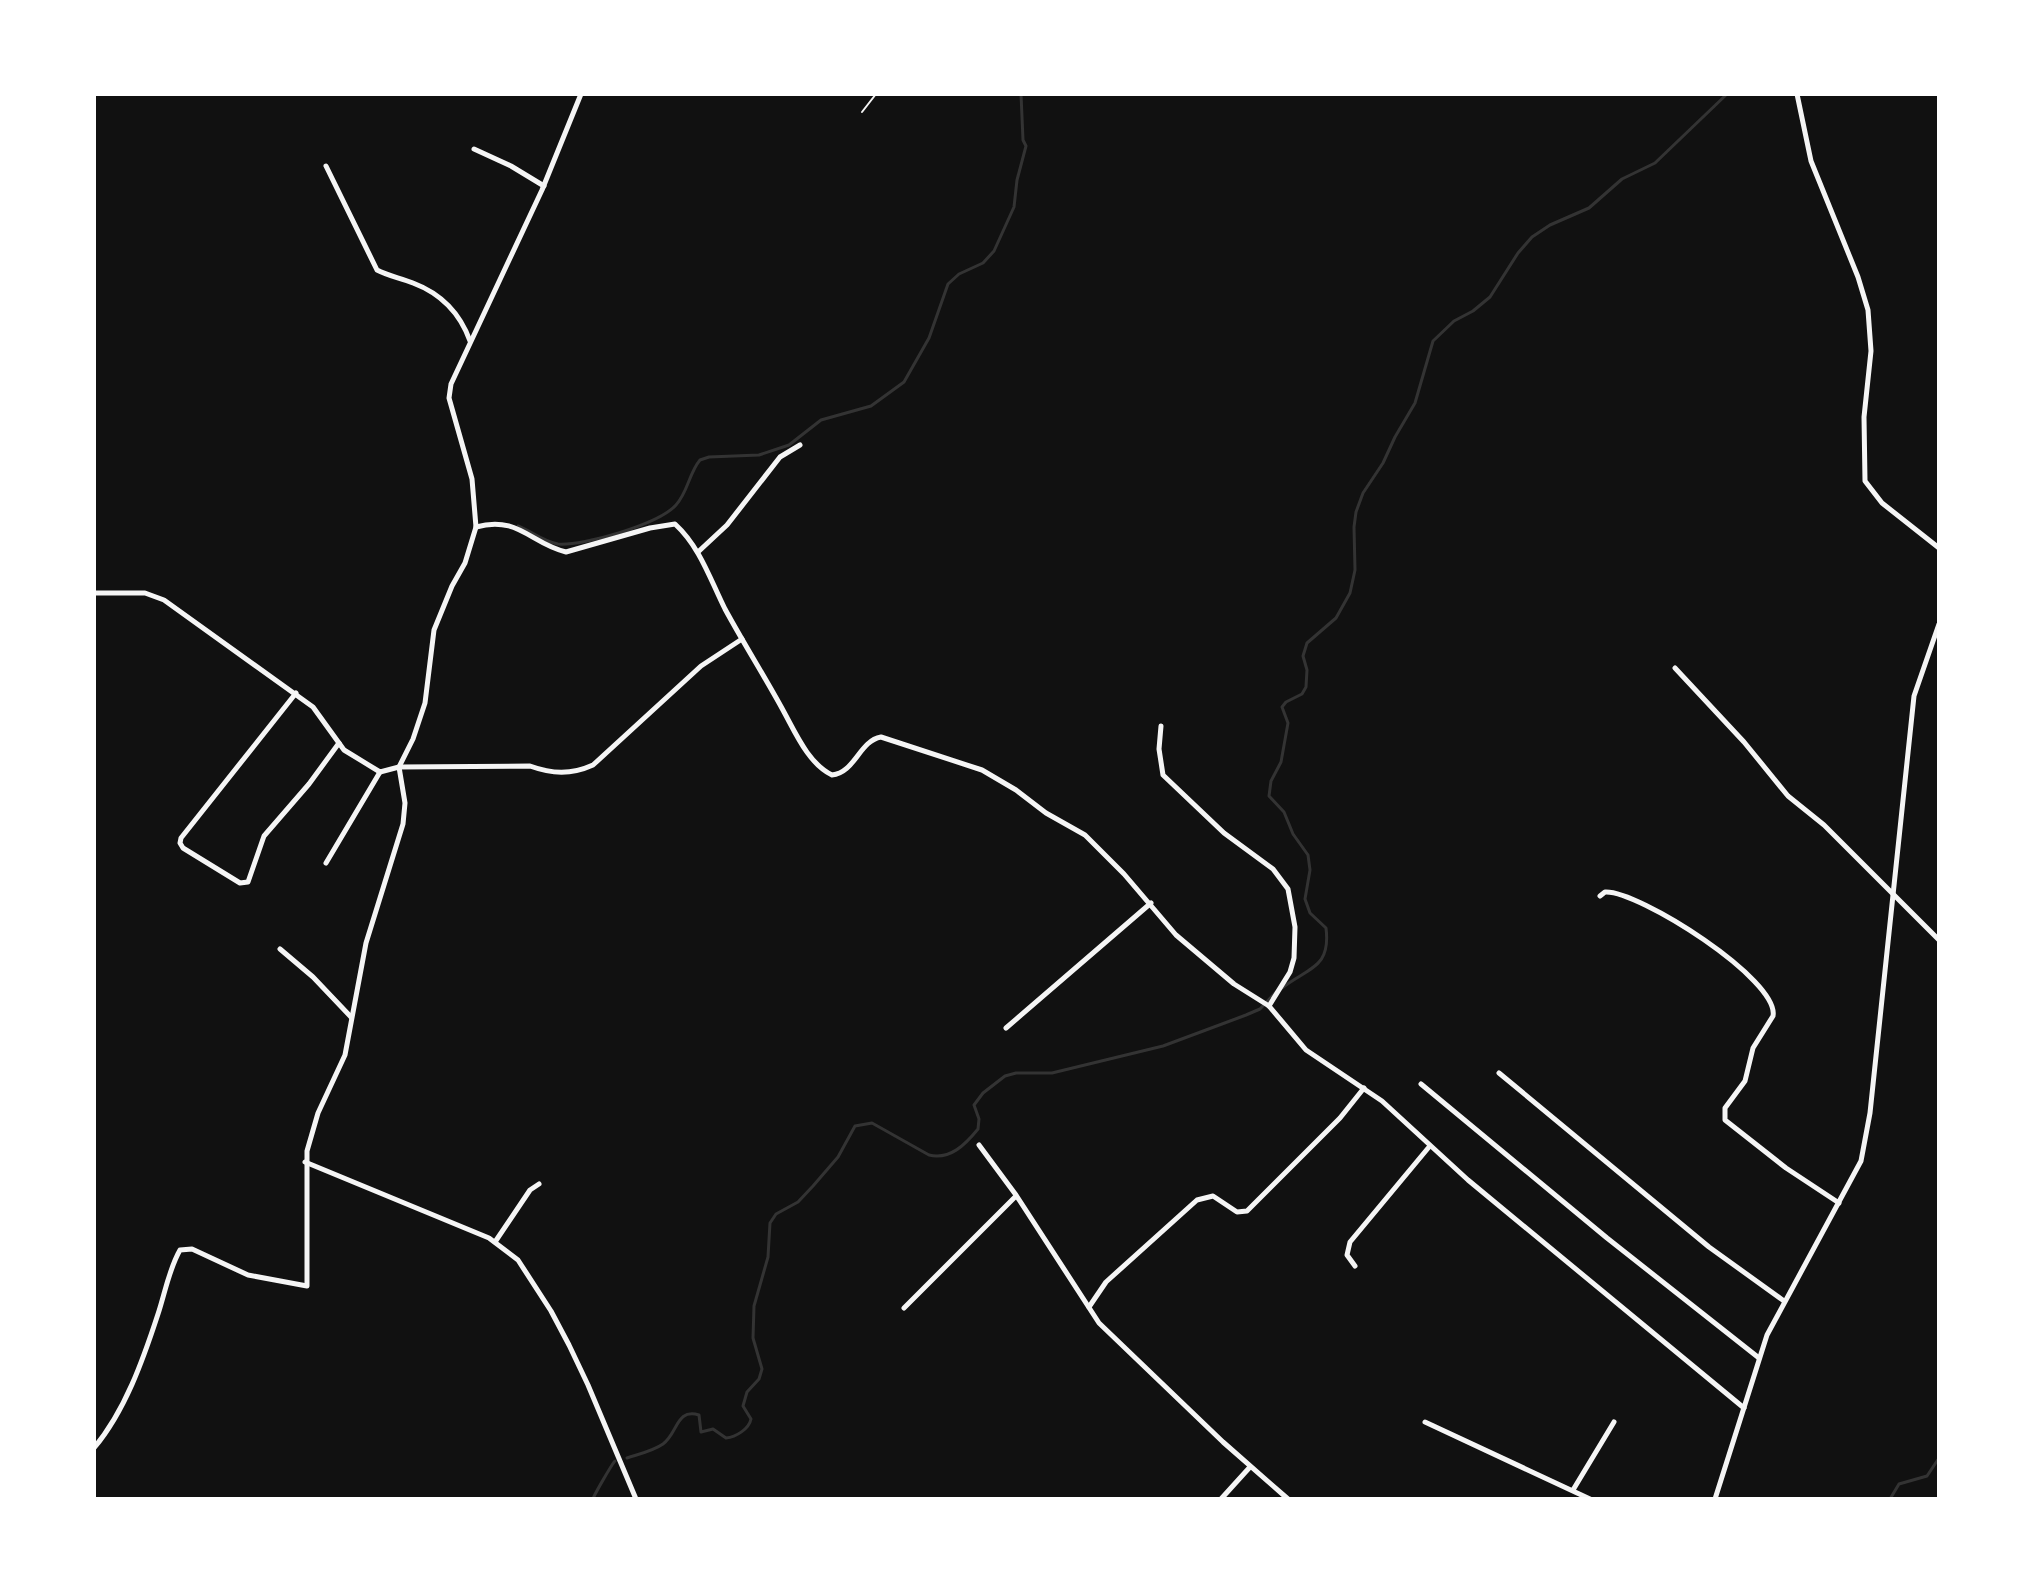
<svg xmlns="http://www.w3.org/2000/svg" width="2033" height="1593" viewBox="0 0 2033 1593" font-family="Mulish,sans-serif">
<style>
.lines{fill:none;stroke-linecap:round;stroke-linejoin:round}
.stream{stroke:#333;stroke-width:3}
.path{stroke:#f5f5f5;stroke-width:2}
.minor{stroke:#f5f5f5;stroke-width:5}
</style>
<rect width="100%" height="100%" fill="#111"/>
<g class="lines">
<g class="stream">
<path d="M518,526C531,531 544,542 558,544C584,546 659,524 676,505C688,492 689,473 700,460L709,457L759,455L789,445L821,420L871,406L904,382L929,338L948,284L959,274L983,263L994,251L1014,207L1017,180L1026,146L1023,140L1021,94"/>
<path d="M1282,988C1309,967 1331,968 1326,928L1310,913L1305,899L1310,870L1308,855L1293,834L1284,812L1269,796L1271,781L1281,762L1288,723L1282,707L1286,702L1302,694L1306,687L1307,670L1303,656L1307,643L1336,618L1350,593L1355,570L1354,527L1356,512L1363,493L1383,463L1395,437L1415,403L1433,341L1454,321L1473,311L1490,297L1518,253L1532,237L1550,225L1589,208L1622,179L1655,163L1727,94"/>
<path d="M627,1458C639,1454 653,1451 663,1444C678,1433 676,1408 699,1415L701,1432L713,1429L726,1438C736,1437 749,1429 751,1419L743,1406L747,1392L759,1379L762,1369L753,1338L754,1306L768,1257L770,1223L776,1214L798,1202L813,1186L838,1157L855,1126L872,1123L929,1155C950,1160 965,1145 978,1129L979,1119L974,1105L983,1093L1005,1076L1016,1073H1052L1163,1046L1246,1015L1260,1009L1276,992"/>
<path d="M593,1499C594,1495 612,1464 615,1461"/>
<polyline points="1890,1499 1899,1484 1927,1476 1939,1458"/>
</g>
<polyline class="path" points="862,112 876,94"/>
<g class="minor">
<polyline points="1797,94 1811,161 1858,277 1868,310 1871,351 1864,417 1865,481 1882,503 1939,548"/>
<polyline points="474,149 511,166 544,186"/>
<path d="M326,166L377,270C388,276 401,278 413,283C442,294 460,313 470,341"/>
<path d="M476,527C518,515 531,544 566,552L650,528L675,524C700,547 710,579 725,609C744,644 765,677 784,712C796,734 809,764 832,775C855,773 859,741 881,737L982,770L1016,790L1046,813L1085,835L1124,874L1176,935L1234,984L1269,1006L1306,1050L1382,1101L1468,1180L1744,1408"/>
<polyline points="698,552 727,525 780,457 800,445"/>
<path d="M94,593H145L164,600L313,707L344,750L380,772L399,767L530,766C552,774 571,775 593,765L701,666L742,639"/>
<polyline points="1675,668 1744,742 1788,796 1824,825 1939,940"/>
<polyline points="296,693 181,838 180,843 183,848 240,883 248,882 264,836 309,784 339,743"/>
<polyline points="1161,726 1159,749 1163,775 1224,833 1273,869 1288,889 1295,927 1294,958 1290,972 1269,1006"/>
<polyline points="326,863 380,772"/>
<path d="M1600,896L1605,892C1638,890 1780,980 1773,1016L1753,1048L1745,1081L1725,1108V1120L1786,1168L1839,1203"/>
<polyline points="280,949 313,977 351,1017"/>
<polyline points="1006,1028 1151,903"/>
<polyline points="1499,1073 1709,1247 1784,1301"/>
<polyline points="1421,1084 1607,1238 1759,1358"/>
<polyline points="979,1145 1016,1195 1099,1323 1223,1442 1288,1499"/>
<polyline points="305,1162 489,1238 518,1260 551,1311 569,1345 588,1385 636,1499"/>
<polyline points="495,1242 530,1190 539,1184"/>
<polyline points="1355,1266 1347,1255 1350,1242 1429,1147"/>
<polyline points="1089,1307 1106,1282 1197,1200 1213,1196 1237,1212 1247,1211 1340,1118 1364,1088"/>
<polyline points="904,1308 1016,1196"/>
<polyline points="1425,1422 1590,1499"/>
<path d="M94,1448C125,1411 143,1360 158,1314C165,1293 169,1269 180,1250L192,1249L248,1275L307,1286V1151L318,1113L345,1055L366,943L403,824L405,803L399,767L413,739L425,703L434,630L452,586L465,563L476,527L472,479L449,398L451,384L542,190L581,94"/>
<polyline points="1573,1490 1614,1422"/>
<polyline points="1221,1499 1250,1467"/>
<polyline points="1715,1499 1767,1335 1861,1161 1870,1113 1914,696 1939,624"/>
</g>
</g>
<rect width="2033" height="1593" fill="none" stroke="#ffffff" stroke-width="192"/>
</svg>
